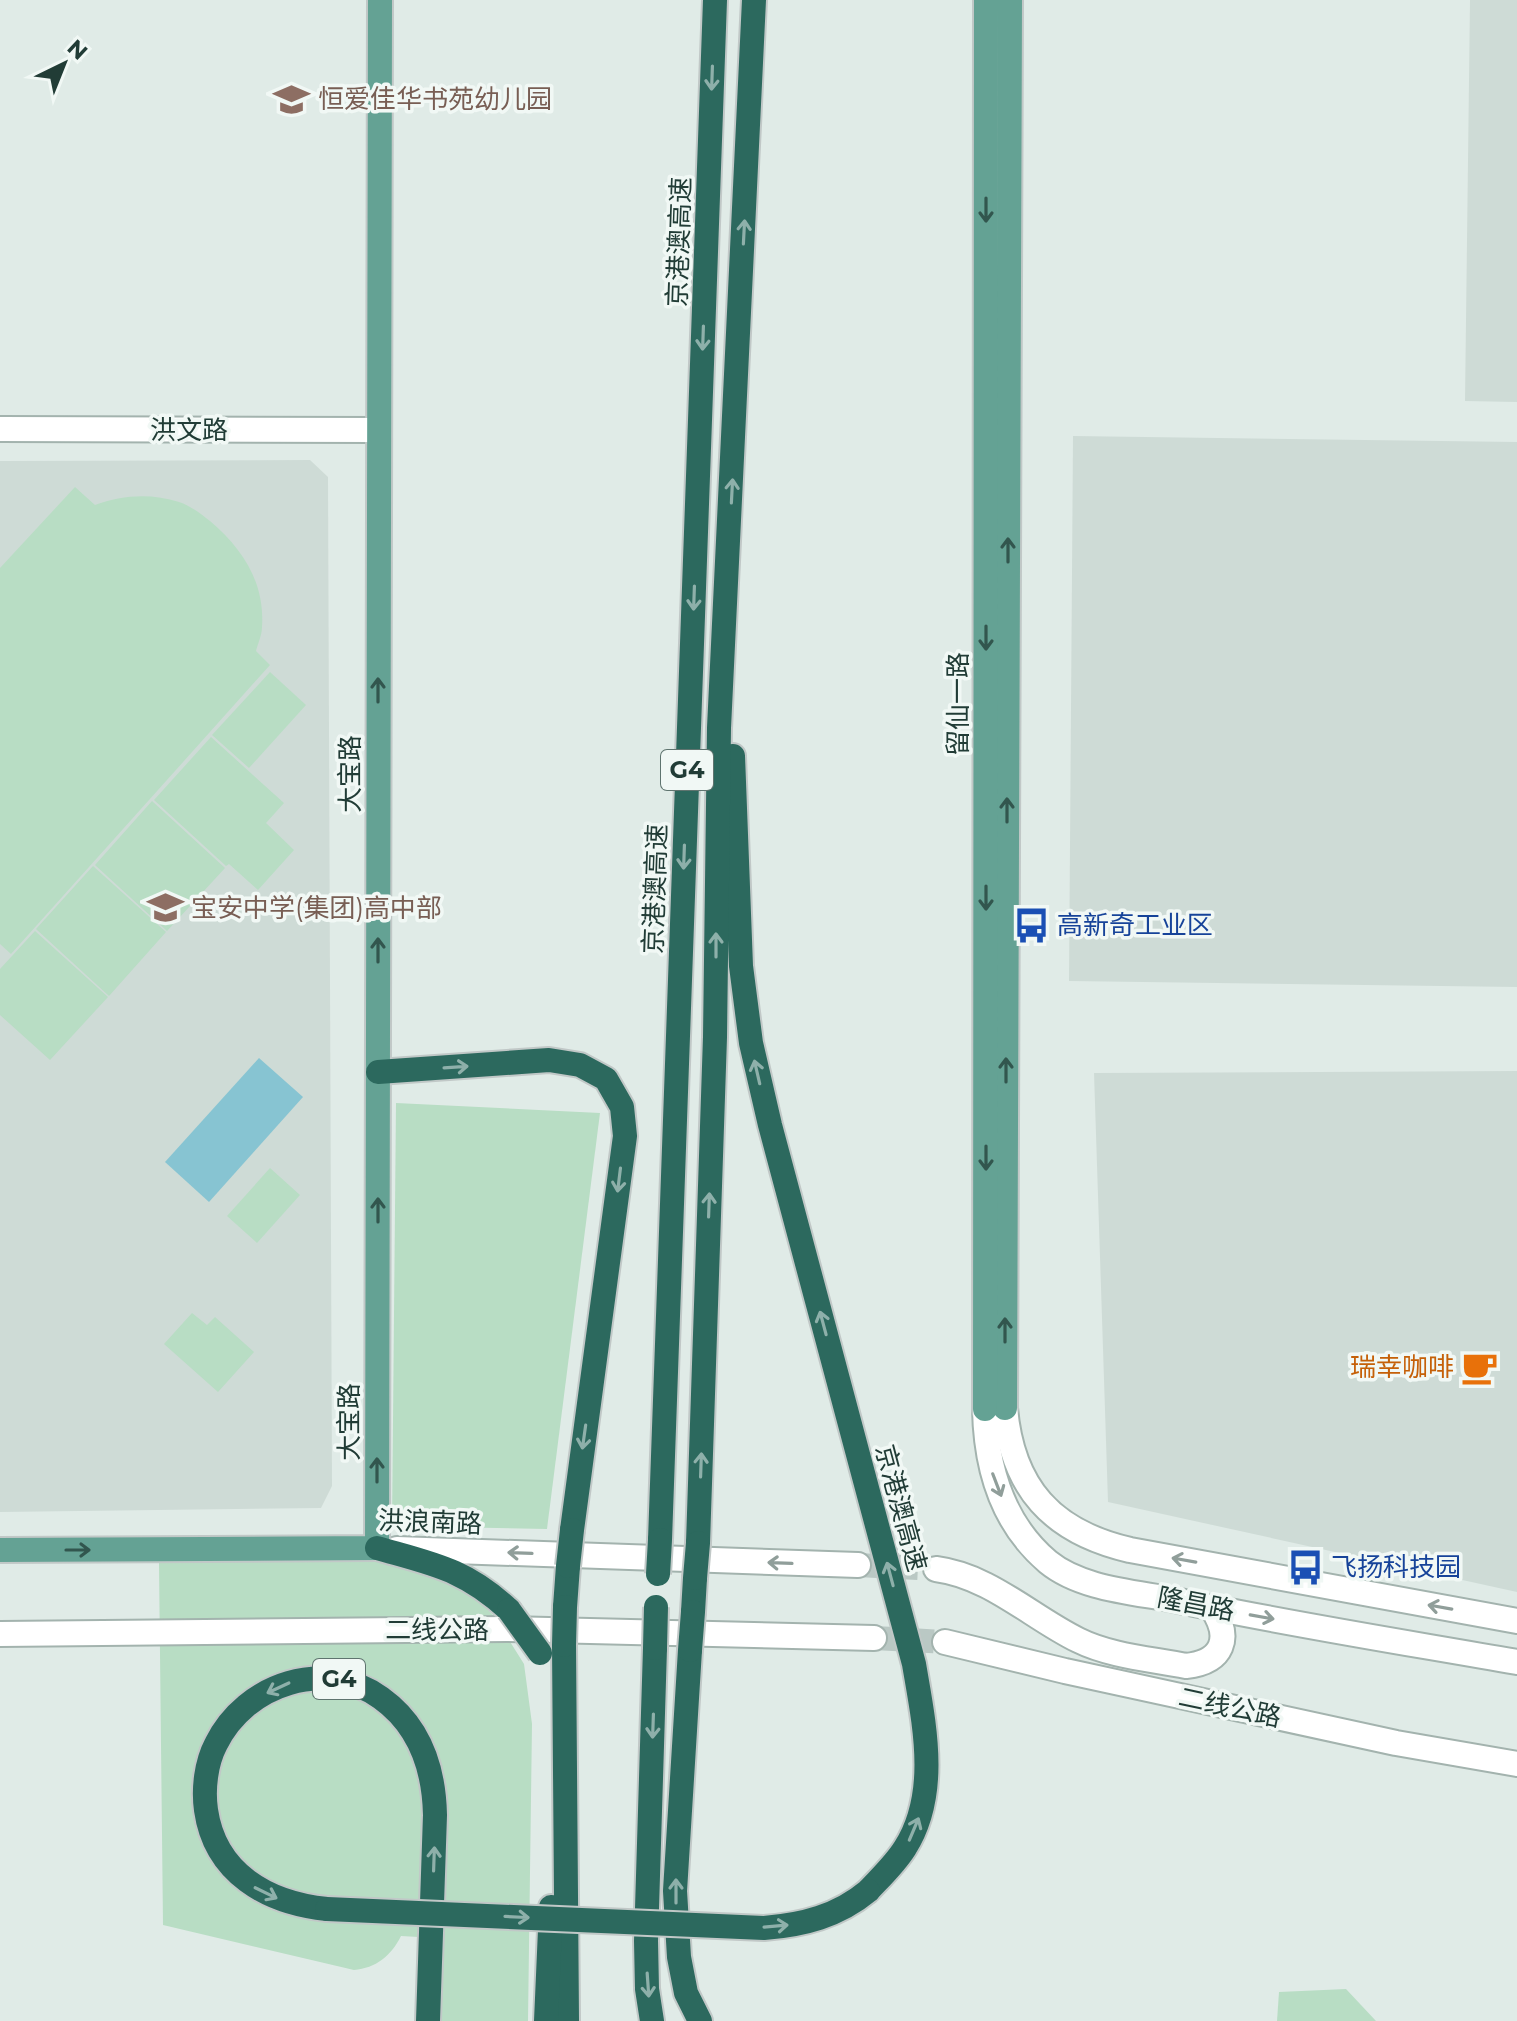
<svg xmlns="http://www.w3.org/2000/svg" width="1517" height="2021" viewBox="0 0 1517 2021" font-family="Montserrat,'Noto Sans SC',sans-serif">
<style>
.built{fill:#cedbd6}
.green{fill:#b8ddc4}
.water{fill:#87c4d2}
.lines{fill:none;stroke-linecap:round;stroke-linejoin:round}
.minor-tunnel{stroke:#bac8c4;stroke-width:24;stroke-dasharray:24 12;stroke-linecap:butt}
.minor-casing{stroke:#a3b3ae;stroke-width:28}
.major-casing{stroke:#c1c8c7;stroke-width:28}
.highway-casing{stroke:#c1c8c7;stroke-width:28}
.minor{stroke:#fff;stroke-width:24}
.major{stroke:#64a294;stroke-width:24}
.highway{stroke:#2c695e;stroke-width:24}
.highway-bridge-casing{stroke:#c1c8c7;stroke-width:28;stroke-linecap:butt}
.highway-bridge{stroke:#2c695e;stroke-width:24}
.oneway{stroke:#8eb0aa}
.oneway2{stroke:#32564e}
.oneway3{stroke:#909e9a}
.labels{text-anchor:middle;stroke-width:7;stroke-linejoin:round;paint-order:stroke}
.shield{fill:#f1f8f5;stroke:#5f746f;stroke-width:2}
.shield-label{font-size:24px;font-weight:bold;fill:#213c36}
.education-label{font-size:26px;fill:#785e54;stroke:#f1f8f5;text-anchor:start}
.street-label{font-size:26px;fill:#213c36;stroke:#f1f8f5}
.transit-label{font-size:26px;fill:#164399;stroke:#f1f8f5;text-anchor:start}
.food-label{font-size:26px;fill:#c56008;stroke:#f1f8f5;text-anchor:end}
</style>
<rect width="100%" height="100%" fill="#e0ebe7"/>
<g class="built">
<polygon points="1470,0 1517,0 1517,402 1465,401"/>
<polygon points="1073,436 1517,442 1517,987 1069,981"/>
<polygon points="310,460 328,477 332,1486 321,1508 0,1512 0,461"/>
<polygon points="1517,1071 1517,1592 1108,1502 1094,1073"/>
</g>
<g class="green">
<path d="M75,487L95,505C122,495 151,493 179,502C191,506 201,514 210,521C243,549 265,583 262,627C262,635 258,643 256,651L270,665L11,954L0,944V568Z"/>
<polygon points="270,672 306,705 249,768 212,735"/>
<polygon points="211,737 284,803 266,823 294,850 258,890 229,864 226,866 154,800"/>
<polygon points="152,801 225,868 167,931 95,865"/>
<polygon points="93,866 166,932 109,996 36,929"/>
<polygon points="35,931 108,997 50,1060 0,1015 0,969"/>
<polygon points="396,1103 600,1113 547,1529 392,1526"/>
<polygon points="270,1168 300,1195 257,1243 227,1216"/>
<polygon points="192,1313 207,1325 215,1317 254,1352 218,1392 164,1344"/>
<path d="M380,1557L463,1585L494,1616L524,1664L532,1724L528,2021H436V1938L401,1936C391,1956 376,1968 354,1970L163,1925L159,1563Z"/>
<polygon points="1346,1989 1376,2021 1277,2021 1279,1992"/>
</g>
<polygon class="water" points="259,1058 303,1097 209,1202 165,1162"/>
<g class="lines">
<g class="minor-tunnel">
<polyline points="858,1565 936,1569"/>
<polyline points="874,1638 945,1642"/>
</g>
<defs>
<g id="minor">
<polyline points="0,429 379,430"/>
<path d="M1005,1408C1012,1488 1052,1532 1130,1550L1517,1621"/>
<path d="M985,1409C986,1466 1002,1523 1048,1562C1081,1589 1134,1592 1175,1600C1288,1624 1403,1642 1517,1662"/>
<polyline points="397,1549 858,1565"/>
<path d="M936,1569C990,1576 1031,1617 1078,1640C1110,1656 1151,1659 1186,1666C1223,1662 1232,1638 1212,1608"/>
<polyline points="0,1634 506,1629 874,1638"/>
<polyline points="945,1642 1065,1671 1396,1743 1517,1764"/>
</g>
<g id="major">
<polyline points="1005,1408 1010,0"/>
<polyline points="985,1409 986,0"/>
<polyline points="0,1550 377,1548 380,0"/>
</g>
<g id="highway">
<path d="M733,756L741,966L751,1043L770,1125L914,1664C924,1723 940,1793 905,1848C895,1864 881,1877 868,1891"/>
<polyline points="378,1072 549,1060 580,1065 606,1079 622,1107 625,1136 572,1530"/>
<polyline points="660,1540 715,0"/>
<polyline points="698,1543 715,1037 719,728 754,0"/>
<path d="M377,1548C433,1564 465,1569 509,1610"/>
<polyline points="565,1607 568,1566"/>
<polyline points="693,1612 695,1578"/>
<polyline points="564,1645 567,2021"/>
<polyline points="690,1650 675,1891 679,1957 686,1993 700,2021"/>
<path d="M327,1909C267,1903 215,1873 206,1810C203,1789 206,1763 216,1744C246,1683 325,1658 381,1698C420,1726 434,1769 435,1815L428,2021"/>
<polyline points="546,2021 551,1907"/>
<polyline points="652,2021 647,1989 646,1941 655,1648"/>
</g>
</defs>
<use href="#minor" class="minor-casing"/>
<use href="#major" class="major-casing"/>
<use href="#highway" class="highway-casing"/>
<use href="#minor" class="minor"/>
<use href="#major" class="major"/>
<use href="#highway" class="highway"/>
<defs>
<g id="highway-bridge">
<polyline points="568,1566 572,1530"/>
<polyline points="658,1574 660,1540"/>
<polyline points="695,1578 698,1543"/>
<polyline points="509,1610 540,1653"/>
<polyline points="564,1645 565,1607"/>
<polyline points="655,1648 656,1607"/>
<polyline points="690,1650 693,1612"/>
<path d="M327,1909L764,1928C803,1925 838,1916 868,1891"/>
</g>
</defs>
<use href="#highway-bridge" class="highway-bridge-casing"/>
<use href="#highway-bridge" class="highway-bridge"/>
</g>
<defs><path id="oneway-shaft" d="M-6 0H5M1.5-3L5.5 0L1.5 3" fill="none" stroke-width="1.6" stroke-linecap="round" stroke-linejoin="round" transform="scale(2)"/></defs>
<g class="oneway">
<use href="#oneway-shaft" transform="translate(712 78) rotate(92)"/>
<use href="#oneway-shaft" transform="translate(744 232) rotate(-87)"/>
<use href="#oneway-shaft" transform="translate(703 338) rotate(92)"/>
<use href="#oneway-shaft" transform="translate(732 491) rotate(-87)"/>
<use href="#oneway-shaft" transform="translate(694 598) rotate(92)"/>
<use href="#oneway-shaft" transform="translate(684 857) rotate(92)"/>
<use href="#oneway-shaft" transform="translate(716 945) rotate(-90)"/>
<use href="#oneway-shaft" transform="translate(456 1067) rotate(-4)"/>
<use href="#oneway-shaft" transform="translate(757 1072) rotate(-103)"/>
<use href="#oneway-shaft" transform="translate(619 1180) rotate(97)"/>
<use href="#oneway-shaft" transform="translate(709 1205) rotate(-88)"/>
<use href="#oneway-shaft" transform="translate(823 1323) rotate(-105)"/>
<use href="#oneway-shaft" transform="translate(584 1437) rotate(98)"/>
<use href="#oneway-shaft" transform="translate(701 1465) rotate(-88)"/>
<use href="#oneway-shaft" transform="translate(890 1574) rotate(-105)"/>
<use href="#oneway-shaft" transform="translate(278 1688) rotate(155)"/>
<use href="#oneway-shaft" transform="translate(653 1726) rotate(92)"/>
<use href="#oneway-shaft" transform="translate(914 1829) rotate(-67)"/>
<use href="#oneway-shaft" transform="translate(434 1859) rotate(-88)"/>
<use href="#oneway-shaft" transform="translate(676 1891) rotate(-90)"/>
<use href="#oneway-shaft" transform="translate(266 1893) rotate(26)"/>
<use href="#oneway-shaft" transform="translate(517 1917) rotate(3)"/>
<use href="#oneway-shaft" transform="translate(776 1926) rotate(-5)"/>
<use href="#oneway-shaft" transform="translate(648 1985) rotate(86)"/>
</g>
<g class="oneway2">
<use href="#oneway-shaft" transform="translate(986 210) rotate(90)"/>
<use href="#oneway-shaft" transform="translate(1008 550) rotate(-90)"/>
<use href="#oneway-shaft" transform="translate(986 638) rotate(90)"/>
<use href="#oneway-shaft" transform="translate(378 690) rotate(-90)"/>
<use href="#oneway-shaft" transform="translate(1007 810) rotate(-90)"/>
<use href="#oneway-shaft" transform="translate(986 898) rotate(90)"/>
<use href="#oneway-shaft" transform="translate(378 950) rotate(-90)"/>
<use href="#oneway-shaft" transform="translate(1006 1070) rotate(-90)"/>
<use href="#oneway-shaft" transform="translate(986 1158) rotate(90)"/>
<use href="#oneway-shaft" transform="translate(378 1210) rotate(-90)"/>
<use href="#oneway-shaft" transform="translate(1005 1330) rotate(-90)"/>
<use href="#oneway-shaft" transform="translate(377 1470) rotate(-90)"/>
<use href="#oneway-shaft" transform="translate(78 1550)"/>
</g>
<g class="oneway3">
<use href="#oneway-shaft" transform="translate(997 1485) rotate(69)"/>
<use href="#oneway-shaft" transform="translate(520 1553) rotate(-178)"/>
<use href="#oneway-shaft" transform="translate(1184 1560) rotate(-170)"/>
<use href="#oneway-shaft" transform="translate(780 1563) rotate(-178)"/>
<use href="#oneway-shaft" transform="translate(1440 1607) rotate(-170)"/>
<use href="#oneway-shaft" transform="translate(1262 1617) rotate(10)"/>
</g>
<defs>
<symbol id="school-bare" viewBox="-9 -9 18 18"><path d="M0-5L7-2L0 1L-7-2ZM-4 1L0 2.5L4 1V4Q0 6-4 4Z" fill="#8d6e63" stroke="#f1f8f5" stroke-width="2.5" paint-order="stroke"/></symbol>
<symbol id="bus-bare" viewBox="-9 -9 18 18"><path d="M-5-6H5V4H4V6H2V4H-2V6H-4V4H-5ZM-3.5-4V0h7V-4ZM-3.5 1.2v1.5H-2V1.2ZM2 1.2v1.5H3.5V1.2Z" fill="#1a4fb4" stroke="#f1f8f5" stroke-width="2.5" paint-order="stroke"/></symbol>
<symbol id="cafe-bare" viewBox="-9 -9 18 18"><path d="M-5.5-4.5H6V0H3Q3 3.5 0 3.5H-2.5Q-5.5 3.5-5.5 0ZM3-3.2v2h1.7v-2ZM-6 4.5H4V6H-6Z" fill="#e8710a" stroke="#f1f8f5" stroke-width="2.5" paint-order="stroke"/></symbol>
</defs>
<g fill-rule="evenodd">
<use href="#school-bare" x="266" y="74" width="51" height="51"/>
<use href="#school-bare" x="140" y="882" width="51" height="51"/>
<use href="#bus-bare" x="1006" y="900" width="51" height="51"/>
<use href="#cafe-bare" x="1454" y="1342" width="51" height="51"/>
<use href="#bus-bare" x="1280" y="1542" width="51" height="51"/>
</g>
<g class="labels">
<g class="shield">
<rect x="661" y="750" width="52" height="40" rx="6"/>
<rect x="313" y="1659" width="52" height="40" rx="6"/>
</g>
<g class="shield-label">
<text x="687" y="778">G4</text>
<text x="339" y="1687">G4</text>
</g>
<g class="education-label">
<text x="318" y="108">恒爱佳华书苑幼儿园</text>
<text x="191" y="917">宝安中学(集团)高中部</text>
</g>
<g class="street-label">
<text transform="translate(679 242) rotate(-88)" y="9">京港澳高速</text>
<text x="189" y="439">洪文路</text>
<text transform="translate(958 704) rotate(-90)" y="9">留仙一路</text>
<text transform="translate(350 774) rotate(-90)" y="9">大宝路</text>
<text transform="translate(655 889) rotate(-88)" y="9">京港澳高速</text>
<text transform="translate(349 1422) rotate(-90)" y="9">大宝路</text>
<text transform="translate(901 1508) rotate(75)" y="9">京港澳高速</text>
<text transform="translate(430 1522) rotate(2)" y="9">洪浪南路</text>
<text transform="translate(1196 1604) rotate(11)" y="9">隆昌路</text>
<text x="437" y="1639">二线公路</text>
<text transform="translate(1230 1707) rotate(12)" y="9">二线公路</text>
</g>
<g class="transit-label">
<text x="1057" y="934">高新奇工业区</text>
<text x="1331" y="1576">飞扬科技园</text>
</g>
<g class="food-label">
<text x="1454" y="1376">瑞幸咖啡</text>
</g>
</g>
<g transform="translate(64 64) rotate(43)" stroke="#f1f8f5" stroke-width="6" paint-order="stroke">
<path d="M0-6L14 30L0 20L-14 30Z" fill="#213c36"/>
<text y="-12" font-size="22" font-weight="bold" text-anchor="middle" fill="#213c36">N</text>
</g>
</svg>
